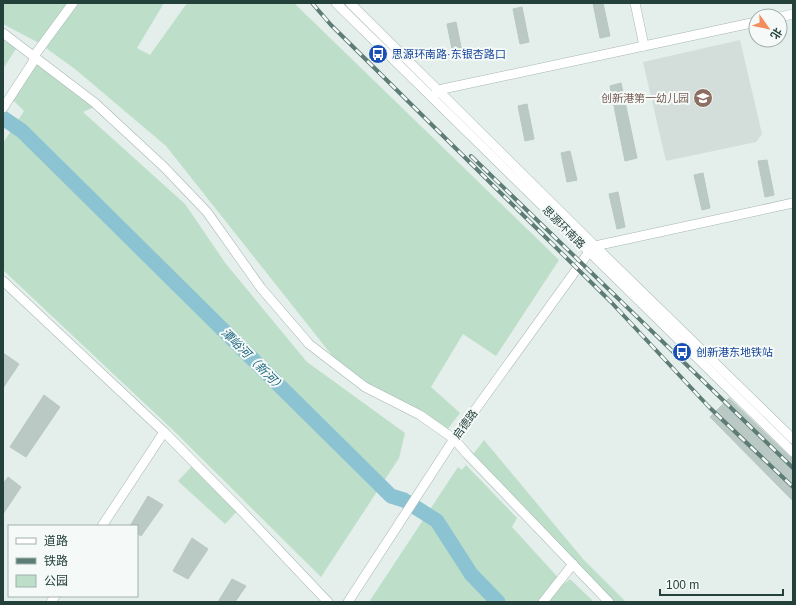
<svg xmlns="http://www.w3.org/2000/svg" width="796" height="605" viewBox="0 0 796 605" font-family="Arial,'Noto Sans SC',sans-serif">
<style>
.built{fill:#d3deda}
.green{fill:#bddfc9}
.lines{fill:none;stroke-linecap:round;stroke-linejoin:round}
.river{stroke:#8cc3d3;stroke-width:15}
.building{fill:#bac9c4;stroke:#b7c8c2}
.minor-casing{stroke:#a6b6b2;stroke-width:10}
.minor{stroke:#fff;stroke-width:9}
.rail-casing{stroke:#5e7c76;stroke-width:4}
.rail{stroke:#f5faf8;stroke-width:2.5;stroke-dasharray:8;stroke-linecap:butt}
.labels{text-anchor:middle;stroke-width:4;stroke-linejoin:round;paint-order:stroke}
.transit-label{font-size:11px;fill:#164399;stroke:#f5faf8;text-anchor:start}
.education-label{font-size:11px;fill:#785e54;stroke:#f5faf8;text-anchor:end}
.street-label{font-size:11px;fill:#23403b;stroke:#f5faf8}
.water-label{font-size:12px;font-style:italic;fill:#1c667e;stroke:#f5faf8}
</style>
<rect width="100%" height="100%" fill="#e4eeea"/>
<polygon class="built" points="740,40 762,134 756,142 666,161 643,62"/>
<g class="green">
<polygon points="3,3 164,3 137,48 150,55 187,3 294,3 559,260 496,356 463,334 431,387 460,413 444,434 338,363 166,146 75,69 39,43 3,24"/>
<polygon points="3,37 19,44 3,69"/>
<polygon points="39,57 101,104 83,112 185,204 226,264 307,362 405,433 399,458 321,577 175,432 3,270 3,143 24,111 12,99"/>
<polygon points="484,440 583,559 626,602 608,602 471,457"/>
<polygon points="195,463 241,507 225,524 178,481"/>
<polygon points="466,465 517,518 512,527 564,584 570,579 594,602 369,602 458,467 462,470"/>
</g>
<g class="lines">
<polyline class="river" points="3,118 22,131 391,496 404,500 437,521 471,574 498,602"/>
</g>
<g class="building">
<polygon points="593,3 603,3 610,36 600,38"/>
<polygon points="522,7 529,42 520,44 513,9"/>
<polygon points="456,22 463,57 454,59 447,24"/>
<polygon points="621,83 637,158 625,161 610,86"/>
<polygon points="527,104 534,139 525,141 518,106"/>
<polygon points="570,151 577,180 567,182 561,153"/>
<polygon points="767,160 774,195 765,197 758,161"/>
<polygon points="703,173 710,208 702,210 694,175"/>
<polygon points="618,192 625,227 617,229 609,194"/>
<polygon points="3,353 19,364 3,388"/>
<polygon points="44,395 60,407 26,457 10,447"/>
<polygon points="729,398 789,456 793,458 793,501 710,417"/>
<polygon points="8,477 21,487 3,514 3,484"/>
<polygon points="148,496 163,505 141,536 137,533 137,526 130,526"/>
<polygon points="192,538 208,549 188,579 173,571"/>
<polygon points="232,579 246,586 235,602 218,602"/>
</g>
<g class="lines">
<defs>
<g id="minor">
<polyline points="336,3 793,452"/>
<polyline points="350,3 595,246 793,439"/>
<polyline points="635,3 644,46"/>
<polyline points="780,17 793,14"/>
<polyline points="3,33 95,103 164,167 207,212 261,288 309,344 365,387 420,415 454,439 467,454 609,602"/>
<polyline points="436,93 438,90 756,22"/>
<polyline points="3,108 33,62 34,56 73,3"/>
<polyline points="3,281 164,432 237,506 328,602"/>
<polyline points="102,526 164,432"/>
<polyline points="51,602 55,596"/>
<polyline points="348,602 452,442 589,252 595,246 793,203"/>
<polyline points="543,602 573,564"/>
</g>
</defs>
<use href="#minor" class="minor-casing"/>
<use href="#minor" class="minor"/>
<defs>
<g id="rail">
<polyline points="312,3 331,25 611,302 709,407 793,487"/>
<polyline points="471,156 793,468"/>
</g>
</defs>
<use href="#rail" class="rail-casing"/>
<use href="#rail" class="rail"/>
</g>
<defs>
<symbol id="bus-disc" viewBox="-11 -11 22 22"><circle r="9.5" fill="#1a4fb4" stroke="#f5faf8"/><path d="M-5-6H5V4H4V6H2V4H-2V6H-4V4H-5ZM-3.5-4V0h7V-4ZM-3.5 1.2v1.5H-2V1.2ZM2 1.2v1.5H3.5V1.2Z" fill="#fff"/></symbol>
<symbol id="school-disc" viewBox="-11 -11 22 22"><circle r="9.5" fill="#8d6e63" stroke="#f5faf8"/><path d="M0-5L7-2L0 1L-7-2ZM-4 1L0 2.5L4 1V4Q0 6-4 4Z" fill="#fff"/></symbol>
</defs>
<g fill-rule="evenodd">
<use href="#bus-disc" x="367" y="43" width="22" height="22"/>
<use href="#school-disc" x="692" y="87" width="22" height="22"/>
<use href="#bus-disc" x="671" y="341" width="22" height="22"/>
</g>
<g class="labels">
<g class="transit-label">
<text x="392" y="58">思源环南路·东银杏路口</text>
<text x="696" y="356">创新港东地铁站</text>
</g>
<g class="education-label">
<text x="689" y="102">创新港第一幼儿园</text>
</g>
<g class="street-label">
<text transform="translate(564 227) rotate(45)" y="4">思源环南路</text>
<text transform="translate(465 424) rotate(-54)" y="4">启德路</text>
</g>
<g class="water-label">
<text transform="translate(253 360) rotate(45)" y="4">潭峪河（新河）</text>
</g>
</g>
<rect width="796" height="605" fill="none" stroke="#23403b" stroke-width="8"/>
<rect x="8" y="525" width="130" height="72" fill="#f5faf8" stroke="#a1b0ac"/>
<rect x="16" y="538" width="20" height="6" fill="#ffffff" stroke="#a1b0ac"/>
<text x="44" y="545" font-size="12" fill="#23403b">道路</text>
<rect x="16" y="558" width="20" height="6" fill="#5e7c76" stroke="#a1b0ac"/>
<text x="44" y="565" font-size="12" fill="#23403b">铁路</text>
<rect x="16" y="575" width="20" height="12" fill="#bddfc9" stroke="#a1b0ac"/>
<text x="44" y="585" font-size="12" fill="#23403b">公园</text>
<g transform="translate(768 28) rotate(123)"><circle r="19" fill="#f5faf8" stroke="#a1b0ac"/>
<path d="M0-3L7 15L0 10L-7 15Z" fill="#f48d5d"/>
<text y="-6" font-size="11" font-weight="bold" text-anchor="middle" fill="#23403b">北</text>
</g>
<path d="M660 589v6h123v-6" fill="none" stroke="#23403b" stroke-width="2"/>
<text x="666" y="589" font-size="12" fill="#23403b" stroke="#f5faf8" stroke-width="3" paint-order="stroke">100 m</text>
</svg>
